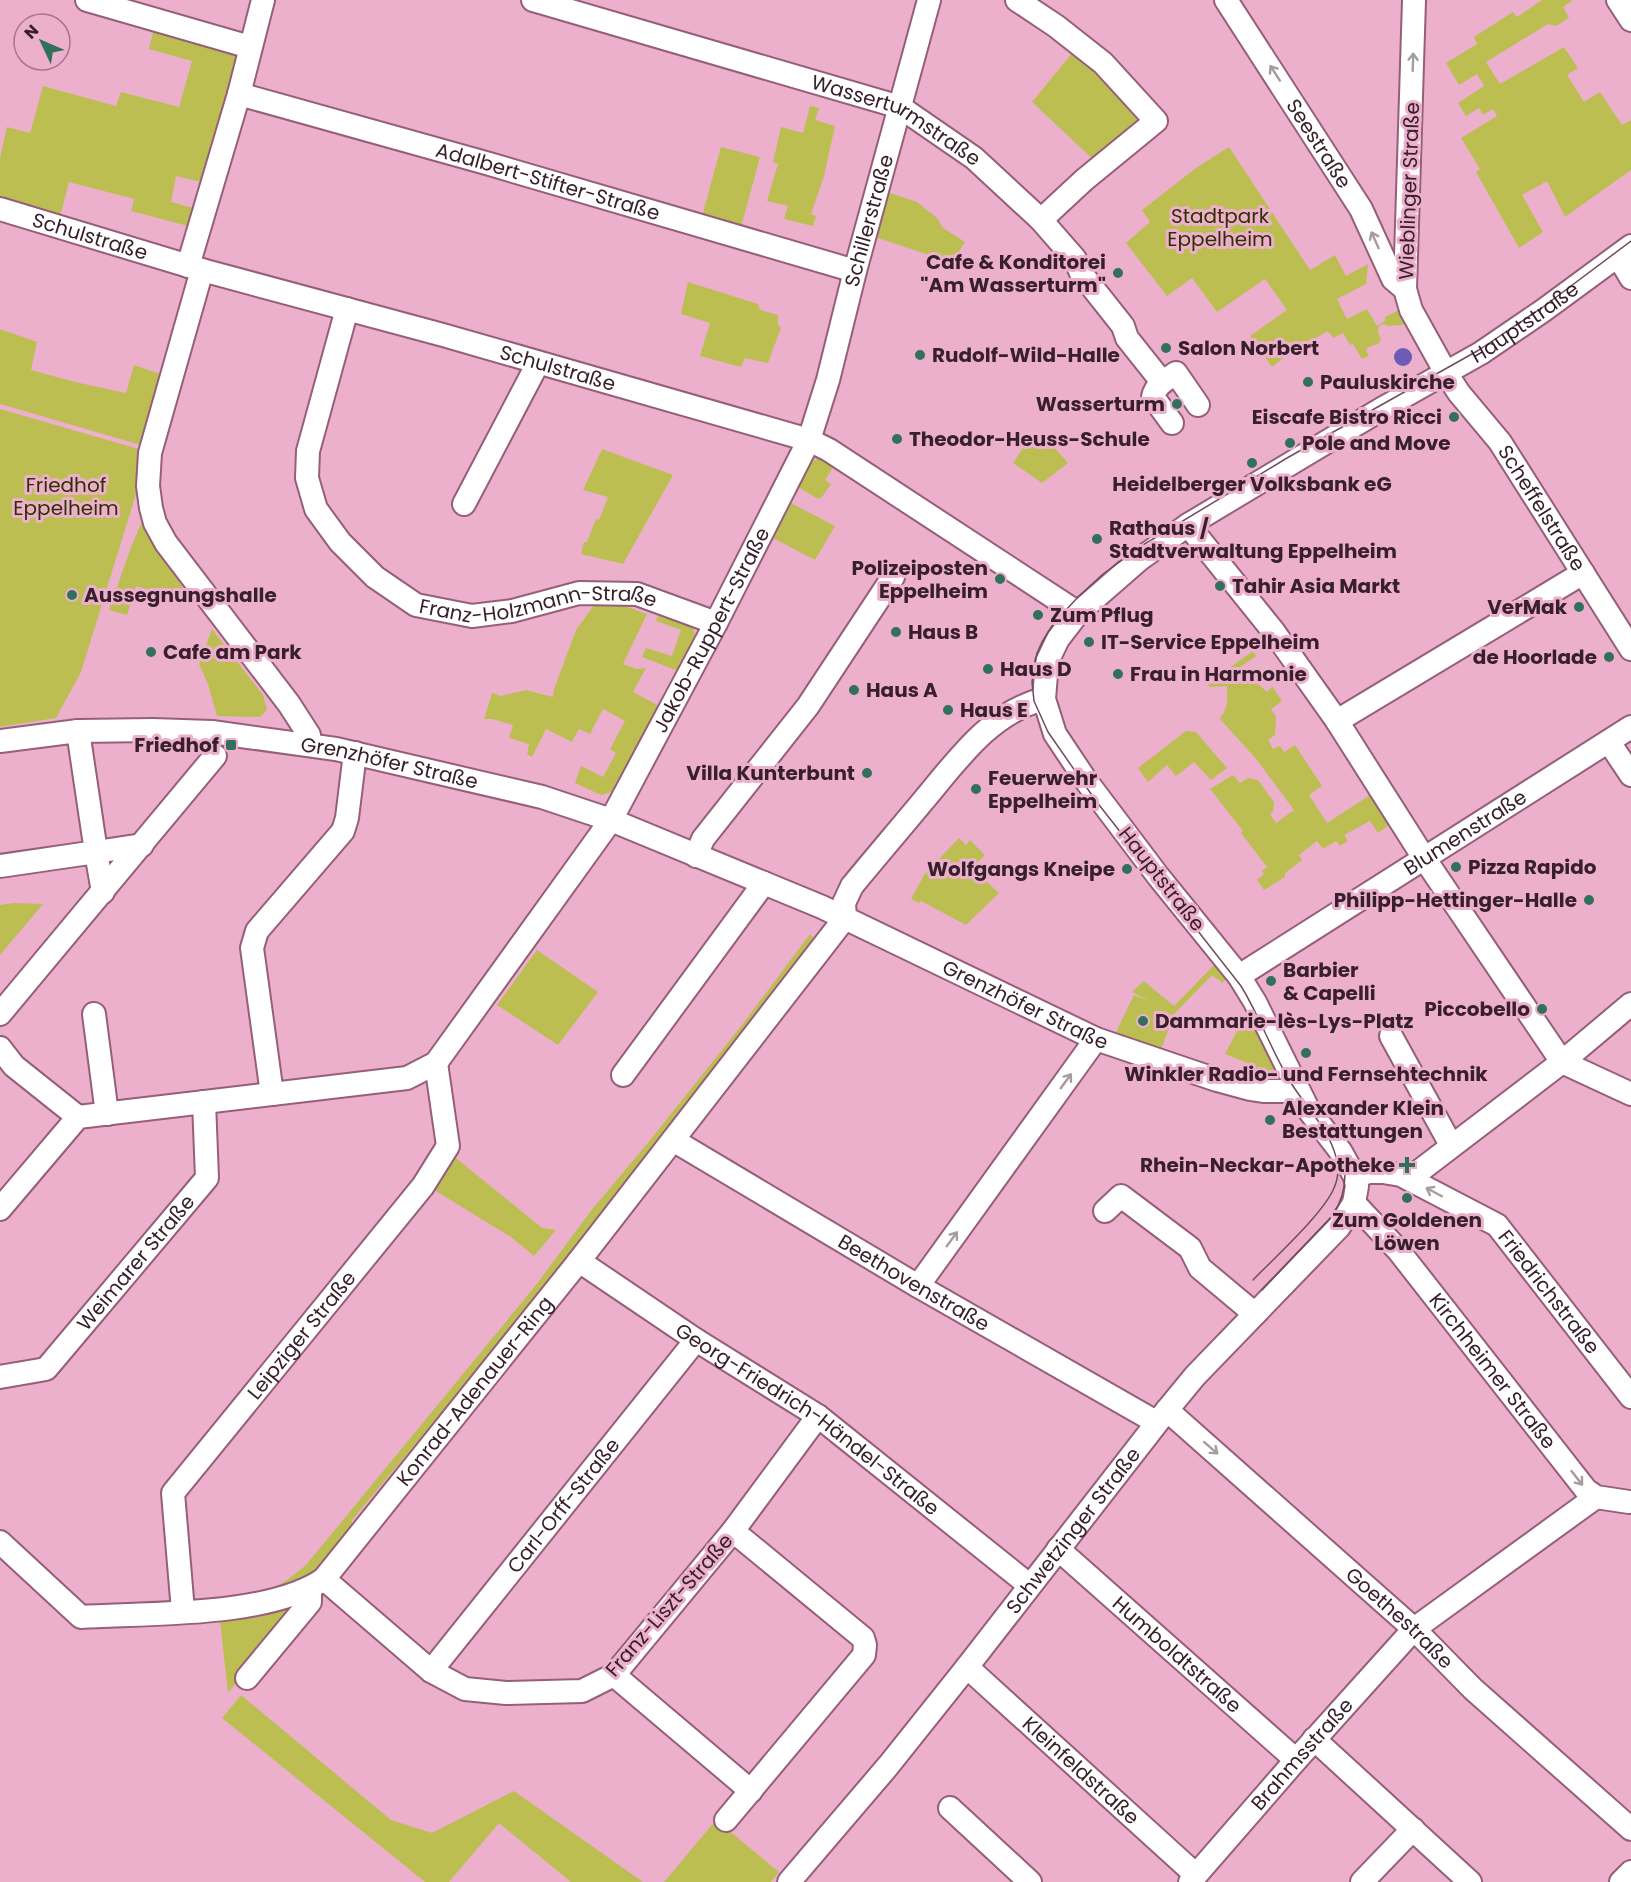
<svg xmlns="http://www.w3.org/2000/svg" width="1631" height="1882" viewBox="0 0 1631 1882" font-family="Poppins,sans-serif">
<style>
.green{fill:#bcbe52}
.water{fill:#6d5cb5}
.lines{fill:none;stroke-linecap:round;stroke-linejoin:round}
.minor-casing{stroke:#955e79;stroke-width:26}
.minor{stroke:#fff;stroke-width:22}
.tram{stroke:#704d5e;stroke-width:1.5}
.oneway{stroke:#a59ba0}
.poi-dot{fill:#32705c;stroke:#edb0cc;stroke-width:2}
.labels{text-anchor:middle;stroke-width:6;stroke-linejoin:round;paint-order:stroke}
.street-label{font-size:20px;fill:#37202b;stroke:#edb0cc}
.park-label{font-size:20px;fill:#303000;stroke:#edb0cc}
.poi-label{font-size:20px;font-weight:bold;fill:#37202b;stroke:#edb0cc;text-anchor:start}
</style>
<rect width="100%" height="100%" fill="#edb0cc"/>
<g class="green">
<polygon points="1542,0 1573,0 1563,7 1569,18 1556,26 1548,24 1486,62 1500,84 1564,47 1578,68 1567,75 1584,102 1600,92 1622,125 1631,120 1631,170 1565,217 1547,181 1522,195 1543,232 1519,248 1476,172 1480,169 1461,138 1497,116 1493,109 1483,115 1479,108 1466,116 1458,103 1484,86 1477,74 1459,85 1446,63 1477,44 1474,37 1513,12 1517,17"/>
<polygon points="154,28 239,50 202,182 176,176 171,202 193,208 188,226 131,211 134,199 69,182 60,217 0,199 0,158 7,127 30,133 43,86 116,106 121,92 179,107 192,61 149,49"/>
<polygon points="1073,52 1143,120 1098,164 1032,102"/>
<polygon points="810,106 819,108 815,120 835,126 824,176 811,214 816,216 813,226 784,219 788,206 767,201 778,164 773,162 781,127 803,133"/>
<polygon points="721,147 760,157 740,231 701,220"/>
<polygon points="1229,147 1310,270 1335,255 1346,276 1368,264 1366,284 1337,299 1347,319 1367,309 1377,326 1385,321 1385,317 1399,310 1404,321 1403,325 1389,326 1384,324 1379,326 1378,332 1381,339 1378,344 1368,347 1366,350 1369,356 1362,359 1353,344 1350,345 1343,333 1333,338 1328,331 1286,356 1272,367 1250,336 1287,310 1265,279 1217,312 1192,278 1167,296 1126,243 1150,222 1142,210 1196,168"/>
<polygon points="887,192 917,202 937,218 943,228 965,242 948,269 926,254 875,237"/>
<polygon points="688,282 758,304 760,310 778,315 778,325 781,328 768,363 745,358 741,367 700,356 710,323 681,314"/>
<polygon points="0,329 37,342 31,370 75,382 126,393 134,365 163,375 141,445 0,404"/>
<polygon points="0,409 149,452 81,672 56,718 0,727"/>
<polygon points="1033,433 1053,446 1068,463 1042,483 1013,463"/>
<polygon points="602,449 673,475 623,564 581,554 584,542 587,542 596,519 599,520 608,497 583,490"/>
<polygon points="817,459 824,460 834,466 825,480 831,484 822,497 818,499 795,485 807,464"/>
<polygon points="787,501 835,526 815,560 769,536"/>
<polygon points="145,514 167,563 183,588 180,599 136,586 127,615 109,610 130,550"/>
<polygon points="600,597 647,614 623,664 637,669 646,668 633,692 659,706 615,791 601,795 575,783 581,766 603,777 616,753 610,749 625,721 603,709 590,734 579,729 572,742 546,729 532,757 527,754 529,744 509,738 513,725 492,719 484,719 492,693 501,696 526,690 553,697 554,689 576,630"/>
<polygon points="658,616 692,626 696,636 678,671 642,657 646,648 672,656 681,630 656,621"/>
<polygon points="212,629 263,695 267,710 260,717 217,716 208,684 199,664"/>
<path d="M1253,651L1256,656L1240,667L1247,676L1256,670L1261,678L1257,683L1267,692L1272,686L1282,701L1271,709L1276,717L1275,735L1268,740L1273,749L1280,746L1284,752L1295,745L1322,786L1309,795L1327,823L1370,795L1389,825L1378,833L1370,821L1344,835L1348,841L1340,846L1336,841L1323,849L1317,841L1299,855L1302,860L1285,873V877L1264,890L1257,880L1264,874L1262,871L1267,867L1241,833L1243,831L1210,789L1233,775L1240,783L1248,778L1258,780L1274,802L1273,812L1270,814L1276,823L1294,810L1257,760L1221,720L1220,718C1229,708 1227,698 1227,686L1209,687L1208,683Z"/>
<polygon points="1186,731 1196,732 1227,768 1211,780 1194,762 1176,776 1167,765 1148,782 1138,768"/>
<polygon points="959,838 966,845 970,840 985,855 972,868 999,893 966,925 921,901 919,903 911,899 924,875"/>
<polygon points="14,903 43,904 0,955 0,905"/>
<polygon points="810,934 814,939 813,943 558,1274 550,1277 457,1394 352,1520 352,1528 315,1572 298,1584 256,1598 287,1580 306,1565 536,1285 590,1212 651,1139 745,1021"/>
<polygon points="537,950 598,992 558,1045 497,1005"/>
<polygon points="1215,964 1226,978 1223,983 1212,975 1175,1013 1160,1052 1116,1032 1134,995 1149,1001 1132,992 1144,981 1174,1006"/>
<polygon points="1247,1012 1278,1073 1268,1079 1247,1074 1250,1064 1225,1054"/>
<polygon points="456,1158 542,1228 556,1230 534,1256 511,1237 431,1188"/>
<polygon points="299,1605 228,1693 220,1621 260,1617"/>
<polygon points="241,1695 391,1820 432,1833 514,1791 643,1882 571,1882 499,1823 449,1882 425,1882 222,1718"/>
<polygon points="716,1820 779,1872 771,1882 664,1882"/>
</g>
<circle class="water" cx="1403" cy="357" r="9"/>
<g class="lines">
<defs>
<g id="minor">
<polyline points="87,0 250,47"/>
<path id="s1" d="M533,0L900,107L974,158L1041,220L1075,259L1081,273L1123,326L1127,338L1162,382"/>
<polyline points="1017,0 1056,26 1103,63 1156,121 1084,180 1041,220"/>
<path id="s2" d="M1226,0L1361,209L1393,279L1405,289"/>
<path id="s3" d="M1414,0L1405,289L1411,310L1446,373L1459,393L1500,442L1631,649"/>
<polyline points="1618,0 1631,20"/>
<path id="s4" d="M239,94L486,163L855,271"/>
<path id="s5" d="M0,209L202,270L443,335L809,440L829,450L1078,613"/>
<polyline points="1618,256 1631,278"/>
<polyline points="188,266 239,94 263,0"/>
<polyline points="202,270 150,453 148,486 151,508 155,523 166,543 289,704 309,735 310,745"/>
<path id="s6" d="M347,309L308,451L307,478L316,509L340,542L375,577L416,605L472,616L512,611L579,593L637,594L716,623"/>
<path d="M1172,423L1153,397C1155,385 1167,379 1176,373L1198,405"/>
<polyline points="464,504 538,363"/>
<polyline points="1188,525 1274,632 1337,721 1424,858 1562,1062"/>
<polyline points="1337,721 1583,573"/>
<path id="s7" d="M0,741L78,731L153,730L212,732L336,749L542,797L611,820L822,907L1096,1039L1217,1080L1250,1089L1263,1091H1284L1297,1086"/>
<polyline points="1609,742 1631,775"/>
<polyline points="696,856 703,839 808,706 893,577"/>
<polyline points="0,866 96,852 78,731"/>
<polyline points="103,892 96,852 142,845"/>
<path d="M845,918L844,903L852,886C875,858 899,830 923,801C956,762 990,712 1044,699"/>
<path id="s8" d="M1239,976L1631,727"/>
<polyline points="0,1014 215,756"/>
<polyline points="94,1014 107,1114"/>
<polyline points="1391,1036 1451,1145"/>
<polyline points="0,1048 14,1066 78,1117"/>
<polyline points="1562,1062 1631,1094"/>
<polyline points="623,1075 764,883"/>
<polyline points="272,1094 252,948 257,931 343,831 347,818 355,753"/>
<path id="s9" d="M673,1140L918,1286L1156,1422"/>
<path id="s10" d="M1355,1177L1369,1172H1383L1401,1175L1497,1225L1631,1397"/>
<polyline points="1409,1179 1562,1062 1631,1004"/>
<path id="s11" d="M1354,1203L1398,1250L1586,1490L1596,1497L1629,1502"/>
<path id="s12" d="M0,1209L78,1117L407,1078L436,1063L611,820L716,623L809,440L828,380L855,271L929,0"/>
<polyline points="1105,1211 1121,1196 1190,1248 1200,1268 1255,1314"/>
<path id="s13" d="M579,1261L696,1340L818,1416L1029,1585"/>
<polyline points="918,1286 1096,1039"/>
<path id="s14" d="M0,1377L46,1369L207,1178L204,1102"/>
<path id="s15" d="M1167,1410L1414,1629L1473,1689L1631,1829"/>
<path id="s16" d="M0,1542L81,1617C148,1613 270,1617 324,1579L579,1261L845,918"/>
<path id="s17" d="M1058,1549L1296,1760"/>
<polyline points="324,1579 431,1671 465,1689 506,1693 582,1691 614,1675 733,1531 818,1416"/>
<path id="s18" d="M183,1611L173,1493L423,1186L448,1146L436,1063"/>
<path id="s19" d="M967,1667L1196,1875"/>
<path id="s20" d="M431,1671L696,1340"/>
<polyline points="614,1675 751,1791"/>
<polyline points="247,1678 310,1602 310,1589"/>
<polyline points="1314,1739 1470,1882"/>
<polyline points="950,1808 1030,1882"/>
<polyline points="726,1820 864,1655 865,1645 863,1638 733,1531"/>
<path id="s21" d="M789,1882L888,1766L967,1667L1167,1410L1195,1376L1339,1227L1354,1203L1357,1186L1355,1177L1341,1152L1308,1109L1255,1002L1239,976L1158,876L1087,782L1055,734L1044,699L1047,662L1058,639L1078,613L1140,559L1188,525L1385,407L1481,353L1544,310L1631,246"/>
<path id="s22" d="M1190,1882L1296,1760L1414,1629L1596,1497"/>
<polyline points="1362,1882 1413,1829"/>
<polyline points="1621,1882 1631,1872"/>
</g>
</defs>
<use href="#minor" class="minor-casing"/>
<use href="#minor" class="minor"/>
<g class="tram">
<path d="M1253,1280C1273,1259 1324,1213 1334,1188C1338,1179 1339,1167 1336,1157C1329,1129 1306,1107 1291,1083C1272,1052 1260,1017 1241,986L1096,801L1048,732L1034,701L1032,682L1037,653L1042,642L1054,623L1078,597L1103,574L1143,545L1287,458L1479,350L1543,307L1631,241"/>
<path d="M1262,1290L1333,1215C1343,1199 1347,1183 1344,1164"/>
</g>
</g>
<defs><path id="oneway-shaft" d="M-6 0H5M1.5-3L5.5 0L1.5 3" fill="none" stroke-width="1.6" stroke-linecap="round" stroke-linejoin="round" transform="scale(1.5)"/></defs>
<g class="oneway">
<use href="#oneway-shaft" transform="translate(1413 62) rotate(-88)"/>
<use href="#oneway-shaft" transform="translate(1275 73) rotate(-123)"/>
<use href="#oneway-shaft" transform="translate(1375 240) rotate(-114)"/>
<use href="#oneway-shaft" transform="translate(1066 1081) rotate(-54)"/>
<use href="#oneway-shaft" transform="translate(1434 1192) rotate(-152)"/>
<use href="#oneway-shaft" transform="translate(952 1239) rotate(-54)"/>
<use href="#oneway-shaft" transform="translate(1211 1448) rotate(41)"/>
<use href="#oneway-shaft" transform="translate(1577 1478) rotate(52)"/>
</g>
<g class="poi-dot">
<circle cx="1118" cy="273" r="6"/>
<circle cx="1166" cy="348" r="6"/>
<circle cx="920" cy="355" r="6"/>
<circle cx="1308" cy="382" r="6"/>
<circle cx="1177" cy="404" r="6"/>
<circle cx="1454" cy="417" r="6"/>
<circle cx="897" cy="439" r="6"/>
<circle cx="1290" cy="443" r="6"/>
<circle cx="1252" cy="463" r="6"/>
<circle cx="1097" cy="539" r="6"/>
<circle cx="1000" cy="579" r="6"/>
<circle cx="1220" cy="586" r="6"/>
<circle cx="72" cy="595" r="6"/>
<circle cx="1579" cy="607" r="6"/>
<circle cx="1038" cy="615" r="6"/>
<circle cx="896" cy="632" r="6"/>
<circle cx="1089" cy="642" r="6"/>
<circle cx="151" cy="652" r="6"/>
<circle cx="1609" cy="657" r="6"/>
<circle cx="988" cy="669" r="6"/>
<circle cx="1118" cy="674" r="6"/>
<circle cx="854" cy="690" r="6"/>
<circle cx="948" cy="710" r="6"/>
<rect x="225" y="739" width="12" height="12" rx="3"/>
<circle cx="867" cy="773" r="6"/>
<circle cx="976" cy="789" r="6"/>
<circle cx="1456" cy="867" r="6"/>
<circle cx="1127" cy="869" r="6"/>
<circle cx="1589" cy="900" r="6"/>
<circle cx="1271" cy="981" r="6"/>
<circle cx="1542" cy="1009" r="6"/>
<circle cx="1143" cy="1021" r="6"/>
<circle cx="1306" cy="1053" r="6"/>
<circle cx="1270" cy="1120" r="6"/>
<path d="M1404 1156h6v6h6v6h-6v6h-6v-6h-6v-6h6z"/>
<circle cx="1407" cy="1198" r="6"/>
</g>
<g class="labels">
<g class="street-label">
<text dy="7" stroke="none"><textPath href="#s1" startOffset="384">Wasserturmstraße</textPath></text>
<text dy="7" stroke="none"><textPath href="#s2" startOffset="171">Seestraße</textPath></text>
<text dy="7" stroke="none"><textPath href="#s4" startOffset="321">Adalbert-Stifter-Straße</textPath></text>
<text transform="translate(1409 191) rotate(-88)" y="7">Wieblinger Straße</text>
<text dy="7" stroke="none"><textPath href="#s12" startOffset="1440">Schillerstraße</textPath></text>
<text dy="7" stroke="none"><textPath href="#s5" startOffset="94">Schulstraße</textPath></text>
<text dy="7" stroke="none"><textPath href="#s21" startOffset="2114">Hauptstraße</textPath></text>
<text dy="7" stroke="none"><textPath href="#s5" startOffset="580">Schulstraße</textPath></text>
<text dy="7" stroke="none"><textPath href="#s3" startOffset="549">Scheffelstraße</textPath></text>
<text dy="7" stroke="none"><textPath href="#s6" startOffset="471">Franz-Holzmann-Straße</textPath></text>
<text dy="7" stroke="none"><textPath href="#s12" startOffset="999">Jakob-Ruppert-Straße</textPath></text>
<text dy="7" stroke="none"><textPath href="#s7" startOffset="393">Grenzhöfer Straße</textPath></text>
<text dy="7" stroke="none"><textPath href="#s8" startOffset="268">Blumenstraße</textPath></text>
<text transform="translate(1162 879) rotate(52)" y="7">Hauptstraße</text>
<text dy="7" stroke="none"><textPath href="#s7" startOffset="1076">Grenzhöfer Straße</textPath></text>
<text dy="7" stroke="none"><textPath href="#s14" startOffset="186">Weimarer Straße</textPath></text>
<text dy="7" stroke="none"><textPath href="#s9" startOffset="280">Beethovenstraße</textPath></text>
<text dy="7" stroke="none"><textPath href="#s10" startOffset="240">Friedrichstraße</textPath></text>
<text dy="7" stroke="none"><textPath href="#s18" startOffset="322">Leipziger Straße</textPath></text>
<text dy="7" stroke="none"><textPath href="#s11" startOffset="218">Kirchheimer Straße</textPath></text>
<text dy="7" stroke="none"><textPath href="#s16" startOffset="600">Konrad-Adenauer-Ring</textPath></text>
<text dy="7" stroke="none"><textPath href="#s13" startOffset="278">Georg-Friedrich-Händel-Straße</textPath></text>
<text dy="7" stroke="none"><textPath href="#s20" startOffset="212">Carl-Orff-Straße</textPath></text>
<text dy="7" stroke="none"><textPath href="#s21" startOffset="452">Schwetzinger Straße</textPath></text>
<text transform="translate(669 1605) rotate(-49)" y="7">Franz-Liszt-Straße</text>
<text dy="7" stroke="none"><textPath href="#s15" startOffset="312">Goethestraße</textPath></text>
<text dy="7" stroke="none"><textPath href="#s17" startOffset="159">Humboldtstraße</textPath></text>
<text dy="7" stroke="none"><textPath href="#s22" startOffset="170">Brahmsstraße</textPath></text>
<text dy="7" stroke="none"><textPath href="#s19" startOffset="154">Kleinfeldstraße</textPath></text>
</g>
<g class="park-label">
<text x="1220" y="223">Stadtpark<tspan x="1220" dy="23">Eppelheim</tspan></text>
<text x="66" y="492">Friedhof<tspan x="66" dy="23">Eppelheim</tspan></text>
</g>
<g class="poi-label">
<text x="1106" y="269" text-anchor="end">Cafe &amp; Konditorei<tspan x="1106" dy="23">"Am Wasserturm"</tspan></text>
<text x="1178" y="355">Salon Norbert</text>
<text x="932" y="362">Rudolf-Wild-Halle</text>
<text x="1320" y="389">Pauluskirche</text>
<text x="1165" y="411" text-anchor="end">Wasserturm</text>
<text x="1442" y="424" text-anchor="end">Eiscafe Bistro Ricci</text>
<text x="909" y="446">Theodor-Heuss-Schule</text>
<text x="1302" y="450">Pole and Move</text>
<text x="1252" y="491" text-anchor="middle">Heidelberger Volksbank eG</text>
<text x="1109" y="535">Rathaus /<tspan x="1109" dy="23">Stadtverwaltung Eppelheim</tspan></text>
<text x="988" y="575" text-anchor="end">Polizeiposten<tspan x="988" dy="23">Eppelheim</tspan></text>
<text x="1232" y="593">Tahir Asia Markt</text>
<text x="84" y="602">Aussegnungshalle</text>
<text x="1567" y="614" text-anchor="end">VerMak</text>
<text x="1050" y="622">Zum Pflug</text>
<text x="908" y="639">Haus B</text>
<text x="1101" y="649">IT-Service Eppelheim</text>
<text x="163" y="659">Cafe am Park</text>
<text x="1597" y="664" text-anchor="end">de Hoorlade</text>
<text x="1000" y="676">Haus D</text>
<text x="1130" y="681">Frau in Harmonie</text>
<text x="866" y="697">Haus A</text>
<text x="960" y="717">Haus E</text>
<text x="219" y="752" text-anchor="end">Friedhof</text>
<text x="855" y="780" text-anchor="end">Villa Kunterbunt</text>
<text x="988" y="785">Feuerwehr<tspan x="988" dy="23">Eppelheim</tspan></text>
<text x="1468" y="874">Pizza Rapido</text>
<text x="1115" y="876" text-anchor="end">Wolfgangs Kneipe</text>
<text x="1577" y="907" text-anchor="end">Philipp-Hettinger-Halle</text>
<text x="1283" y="977">Barbier<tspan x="1283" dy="23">&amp; Capelli</tspan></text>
<text x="1530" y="1016" text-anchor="end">Piccobello</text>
<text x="1155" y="1028">Dammarie-lès-Lys-Platz</text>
<text x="1306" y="1081" text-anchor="middle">Winkler Radio- und Fernsehtechnik</text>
<text x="1282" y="1115">Alexander Klein<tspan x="1282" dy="23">Bestattungen</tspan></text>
<text x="1395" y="1172" text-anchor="end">Rhein-Neckar-Apotheke</text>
<text x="1407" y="1227" text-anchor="middle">Zum Goldenen<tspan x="1407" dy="23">Löwen</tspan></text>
</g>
</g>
<g transform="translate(42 42) rotate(314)"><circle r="28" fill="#edb0cc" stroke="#a4768c" stroke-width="1.5"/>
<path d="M0-4.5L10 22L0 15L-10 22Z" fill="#32705c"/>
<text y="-9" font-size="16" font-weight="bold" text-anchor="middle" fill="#37202b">N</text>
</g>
</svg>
